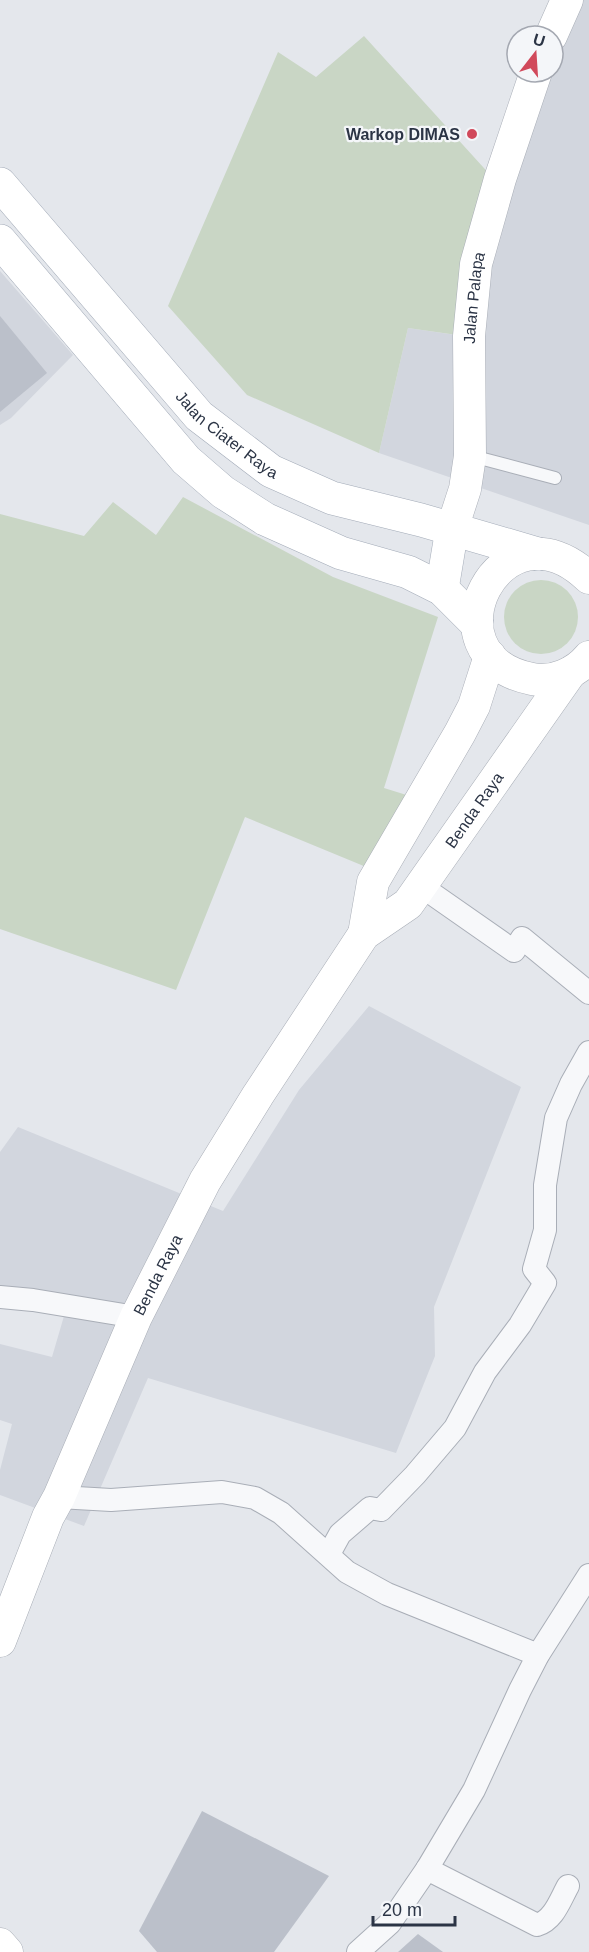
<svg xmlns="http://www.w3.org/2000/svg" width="589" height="1952" viewBox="0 0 589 1952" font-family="Arial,sans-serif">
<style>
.built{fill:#d2d6de}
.green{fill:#c9d6c5}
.building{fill:#bbc0ca}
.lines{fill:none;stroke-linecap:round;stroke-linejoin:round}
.lane-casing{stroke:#a9aeb7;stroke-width:14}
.street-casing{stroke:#a9aeb7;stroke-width:24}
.secondary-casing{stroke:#a9aeb7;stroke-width:33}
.primary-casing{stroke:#a3abb8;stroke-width:34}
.lane{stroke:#f7f8fa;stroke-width:12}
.street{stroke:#f7f8fa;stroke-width:22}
.secondary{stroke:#fff;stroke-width:32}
.primary{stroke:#fff;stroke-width:33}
.poi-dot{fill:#d1495b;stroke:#f4f6f9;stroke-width:2}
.labels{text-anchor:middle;stroke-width:4.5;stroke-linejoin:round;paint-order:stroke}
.poi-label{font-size:16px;font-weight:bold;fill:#2b3445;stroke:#f4f6f9;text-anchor:end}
.street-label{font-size:16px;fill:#2b3445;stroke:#f4f6f9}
</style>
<rect width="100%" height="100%" fill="#e4e7ec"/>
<g class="built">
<polygon points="561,0 589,0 589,525 379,453 408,328 463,336 531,72 553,72 553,36"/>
<polygon points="0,271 73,355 11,418 0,425"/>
<polygon points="369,1006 521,1087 434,1307 435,1356 396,1453 148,1378 84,1526 0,1495 0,1470 12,1424 0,1420 0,1344 52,1357 69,1299 0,1289 0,1152 18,1127 223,1211 299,1090"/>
</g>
<g class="green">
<polygon points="364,36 493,178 464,336 408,328 379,453 247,395 168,306 278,52 316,77"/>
<polygon points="183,497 333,577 438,617 384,788 413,797 371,869 245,817 176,990 0,929 0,514 84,536 113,502 156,535"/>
<circle cx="541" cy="617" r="37"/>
</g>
<g class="building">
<polygon points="0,316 47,373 0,412"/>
<polygon points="202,1811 329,1876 274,1952 157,1952 139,1931"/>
<polygon points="418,1934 443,1952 398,1952"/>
</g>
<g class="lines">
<defs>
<polyline id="lane" points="472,456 555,478"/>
<g id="street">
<polyline points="421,886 514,951 522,938 589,993"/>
<polyline points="0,1297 33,1300 136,1317"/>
<polyline points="59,1497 111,1500 222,1492 255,1498 281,1513 347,1572 387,1594 538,1655"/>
<polyline points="329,1554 340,1534 370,1508 381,1510 415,1475 455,1428 485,1372 520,1325 545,1283 534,1269 545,1230 545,1185 556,1118 571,1084 589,1052"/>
<path d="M427,1869L537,1925C554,1920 560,1900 568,1886"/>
<polyline points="358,1952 390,1923 427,1869 474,1790 520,1690 538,1655 589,1575"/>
</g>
<g id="secondary">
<polyline points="551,36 567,0"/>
<path id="s1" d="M452,529L465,489L470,456L469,336L476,264L500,179L536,72"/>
<path d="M589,578C501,493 419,657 532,679C553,683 576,673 589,657"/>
<polyline points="364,934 373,882 460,733 474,706 490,656"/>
<path id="s2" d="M0,1641L48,1517L59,1497L136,1317L205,1181L258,1095L364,934L408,904L570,673"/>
<polyline points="0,1944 7,1952"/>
</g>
<g id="primary">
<path id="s3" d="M0,184L199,416L271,471L332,498L421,520L538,554"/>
<polyline points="0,241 186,460 223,492 265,519 341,553 408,572 442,589 477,624"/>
<polyline points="442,589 452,529"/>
</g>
</defs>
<use href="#lane" class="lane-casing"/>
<use href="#street" class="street-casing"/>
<use href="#secondary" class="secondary-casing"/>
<use href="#primary" class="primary-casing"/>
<use href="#lane" class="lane"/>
<use href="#street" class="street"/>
<use href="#secondary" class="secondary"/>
<use href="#primary" class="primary"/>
</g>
<circle class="poi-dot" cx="472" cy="134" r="6"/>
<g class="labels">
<g class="poi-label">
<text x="460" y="140">Warkop DIMAS</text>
</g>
<g class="street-label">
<text dy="6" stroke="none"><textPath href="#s1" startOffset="234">Jalan Palapa</textPath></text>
<text dy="6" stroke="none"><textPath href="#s3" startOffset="339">Jalan Ciater Raya</textPath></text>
<text dy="6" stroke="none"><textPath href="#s2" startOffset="966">Benda Raya</textPath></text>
<text dy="6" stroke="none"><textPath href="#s2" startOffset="399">Benda Raya</textPath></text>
</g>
</g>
<g transform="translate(535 54) rotate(17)"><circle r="28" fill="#f4f6f9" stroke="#a4a8b1" stroke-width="1.5"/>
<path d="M0-4.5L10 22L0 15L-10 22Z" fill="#d1495b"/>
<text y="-9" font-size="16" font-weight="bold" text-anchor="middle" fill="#2b3445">U</text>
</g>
<path d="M373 1916v9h82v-9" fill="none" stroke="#2b3445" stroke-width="3"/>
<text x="382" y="1916" font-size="18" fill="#2b3445" stroke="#f4f6f9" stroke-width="4.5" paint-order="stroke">20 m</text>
</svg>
